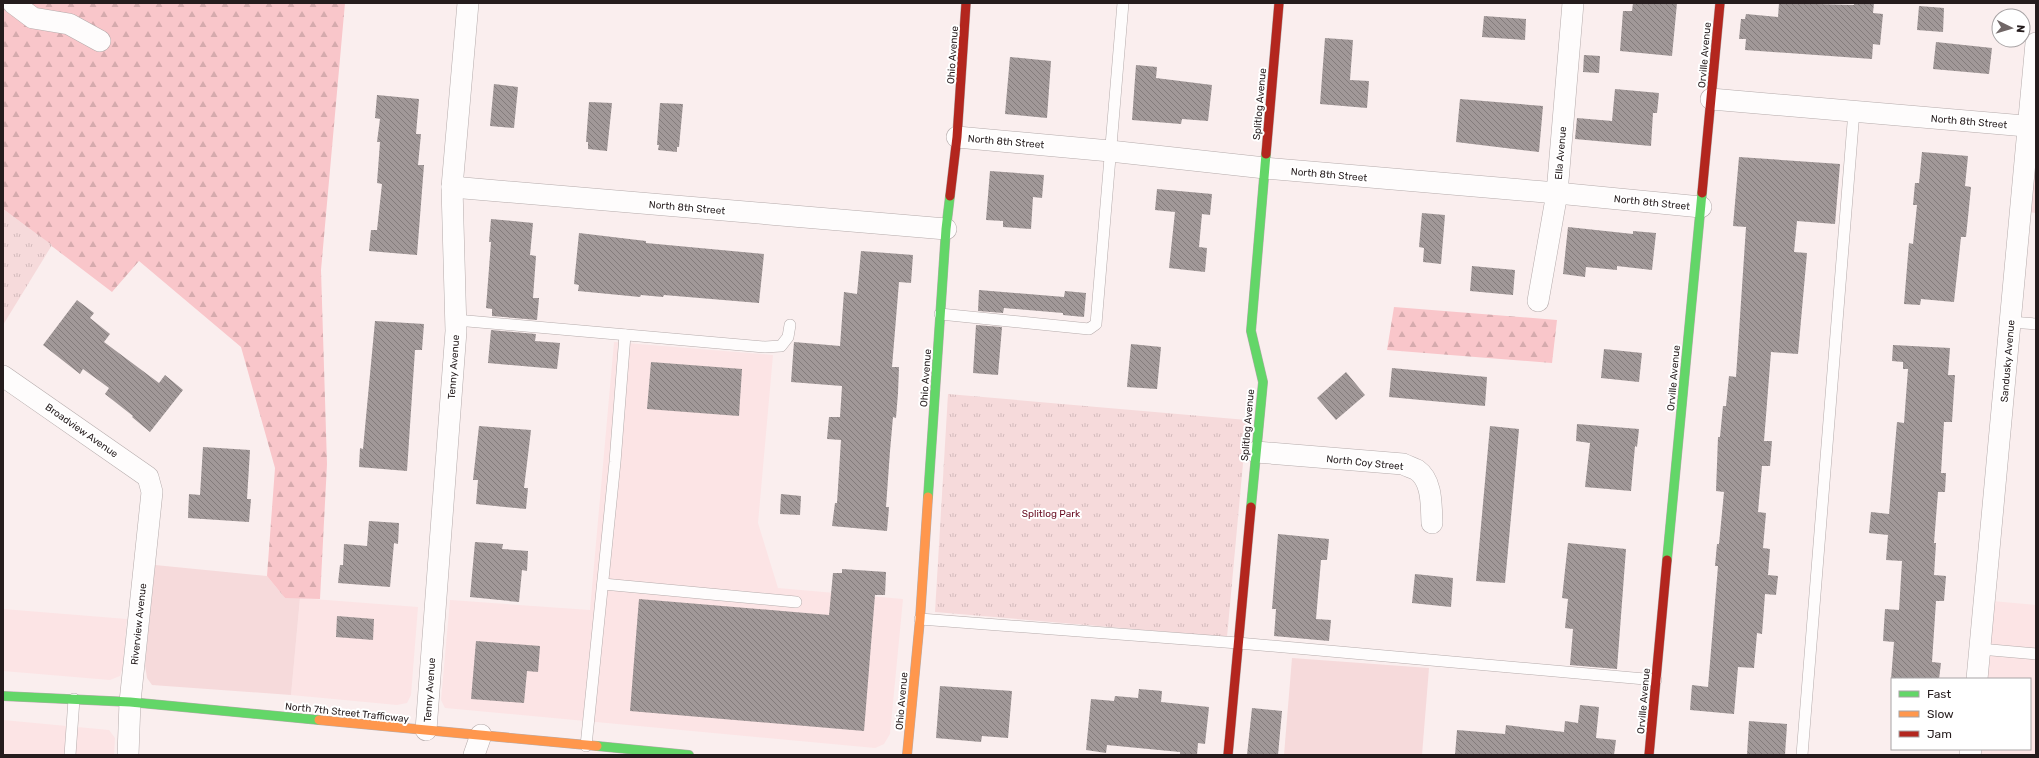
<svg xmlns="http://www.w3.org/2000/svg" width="2039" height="758" viewBox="0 0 2039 758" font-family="Rubik,sans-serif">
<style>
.built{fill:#fce4e5}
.grass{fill:#f6dadb}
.forest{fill:url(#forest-firs)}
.park{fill:url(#park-tufts)}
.building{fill:url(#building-back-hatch)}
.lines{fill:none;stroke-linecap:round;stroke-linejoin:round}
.lane-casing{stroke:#b5abab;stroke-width:12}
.street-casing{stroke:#b5abab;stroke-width:22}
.fast-casing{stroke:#b5abab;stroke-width:10}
.slow-casing{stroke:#b5abab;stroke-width:10}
.jam-casing{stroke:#b5abab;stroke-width:10}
.lane{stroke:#fefcfc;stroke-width:11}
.street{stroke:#fefcfc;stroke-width:21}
.fast{stroke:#63d668;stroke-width:9}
.slow{stroke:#ff974d;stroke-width:9}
.jam{stroke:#b3261e;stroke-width:9}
.labels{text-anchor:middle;stroke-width:4;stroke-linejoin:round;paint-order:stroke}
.street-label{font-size:10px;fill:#251c1d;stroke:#fff}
.park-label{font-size:10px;fill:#680d22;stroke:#fff}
</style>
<defs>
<pattern id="forest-firs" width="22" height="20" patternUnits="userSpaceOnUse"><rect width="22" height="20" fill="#f9c6ca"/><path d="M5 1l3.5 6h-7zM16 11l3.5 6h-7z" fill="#d5aaad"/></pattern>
<pattern id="park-tufts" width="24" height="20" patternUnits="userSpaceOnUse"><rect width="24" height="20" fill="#f6dadb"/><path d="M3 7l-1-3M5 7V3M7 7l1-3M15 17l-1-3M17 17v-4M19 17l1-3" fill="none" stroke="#d3babc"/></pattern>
<pattern id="building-back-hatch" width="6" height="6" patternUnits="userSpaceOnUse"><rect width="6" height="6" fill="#a19898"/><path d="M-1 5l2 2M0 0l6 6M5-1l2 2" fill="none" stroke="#837b7b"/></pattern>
</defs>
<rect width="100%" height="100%" fill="#faeeee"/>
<g class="built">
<polygon points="614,342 773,355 758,523 778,588 903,599 890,734 884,744 875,748 445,708 441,700 450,600 590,610"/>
<polygon points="300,598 418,607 411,695 407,703 397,705 291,695"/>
<polygon points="1992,601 2036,605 2036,755 1980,755 1980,749 2030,749 2030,679 1986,679"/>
<polygon points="3,609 127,619 123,666 120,676 110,680 3,671"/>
<polygon points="3,720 109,730 115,738 114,755 3,755"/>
</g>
<g class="grass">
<polygon points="2036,152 2036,213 2029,212"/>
<polygon points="155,565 267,576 285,598 300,598 291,695 152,685 147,678 145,665"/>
<polygon points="1292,658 1429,668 1422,755 1284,755"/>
</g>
<g class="forest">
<polygon points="3,3 345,3 321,270 327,464 320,599 285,598 267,576 275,468 241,347 139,261 112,292 3,209"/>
<polygon points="1394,307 1557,320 1552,363 1387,350"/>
</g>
<g class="park">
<polygon points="3,209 52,245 3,325"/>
<polygon points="948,394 1247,420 1227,637 935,612"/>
</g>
<g class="building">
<polygon points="1633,3 1677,3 1672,56 1620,51 1623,11 1632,11"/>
<polygon points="1779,3 1854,5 1854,3 1874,3 1873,13 1883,14 1880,45 1873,44 1872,59 1745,50 1746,39 1739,39 1741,19 1745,19 1746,14 1778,17"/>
<polygon points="1919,6 1944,8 1943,32 1917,30"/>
<polygon points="1484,16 1526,19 1525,40 1482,37"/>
<polygon points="1325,38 1353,40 1350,80 1369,81 1367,108 1320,104"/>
<polygon points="1936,42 1992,48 1989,74 1933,69"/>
<polygon points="1584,55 1600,56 1599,73 1583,72"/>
<polygon points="1010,57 1051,61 1047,118 1005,114"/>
<polygon points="1136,65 1157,67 1156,78 1212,85 1208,121 1182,119 1181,124 1132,120"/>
<polygon points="494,84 518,87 514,128 490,126"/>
<polygon points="1615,89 1659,93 1657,113 1653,113 1651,146 1575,139 1577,118 1612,121"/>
<polygon points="377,95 419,99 416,134 421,134 418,165 424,165 417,255 369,251 371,230 377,230 382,184 377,183 380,142 377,142 380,119 375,118"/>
<polygon points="1460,99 1543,106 1539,152 1456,142"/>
<polygon points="589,102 612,103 607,151 588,149 588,142 586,142"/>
<polygon points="660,103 683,104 679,147 677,147 677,152 658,150 659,145 657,145"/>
<polygon points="1922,152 1968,156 1965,186 1971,187 1966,237 1961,237 1954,302 1921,299 1920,305 1904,304 1909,243 1913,244 1917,205 1913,205 1915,183 1919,183"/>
<polygon points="1739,157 1840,164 1835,224 1797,221 1794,252 1807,253 1798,354 1771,352 1764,441 1772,441 1770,466 1762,466 1758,512 1766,513 1763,548 1770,549 1768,575 1778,576 1776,595 1765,594 1762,634 1757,633 1754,668 1738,667 1734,714 1690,710 1692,685 1708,687 1718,566 1715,566 1717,544 1719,544 1724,492 1716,491 1718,437 1720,437 1723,406 1726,406 1729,376 1736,377 1746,227 1733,226"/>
<polygon points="990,171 1044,175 1042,198 1033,197 1031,229 1003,227 1003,221 986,220"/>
<polygon points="1157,189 1212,194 1210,215 1202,214 1199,247 1207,248 1205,272 1169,268 1175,212 1155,210"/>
<polygon points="1422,213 1445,215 1441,264 1423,262 1424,248 1419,247"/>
<polygon points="491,219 533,223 530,255 536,256 533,298 539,298 537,320 492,316 492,309 486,308 491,242 489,242"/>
<polygon points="1568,227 1633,234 1633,231 1656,233 1652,270 1617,266 1617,270 1586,267 1585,277 1563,274"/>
<polygon points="579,233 646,241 646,243 764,254 759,303 664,295 663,297 641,295 640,297 578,291 579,285 574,284"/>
<polygon points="861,251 913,255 911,283 899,282 892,367 899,367 898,393 896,418 893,417 890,451 886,507 889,507 887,531 832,526 835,503 837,503 841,440 827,439 829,417 840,417 842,386 791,382 794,342 840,346 844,292 857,294"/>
<polygon points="1472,266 1515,270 1513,295 1470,291"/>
<polygon points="979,290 1064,297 1065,291 1086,293 1084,317 1063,315 1063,313 1004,308 1003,313 978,311"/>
<polygon points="77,300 94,313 90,318 110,334 104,342 159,383 165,375 183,390 150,432 132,417 133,416 105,394 109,388 83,369 80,374 43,345"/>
<polygon points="375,321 424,324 422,350 415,350 407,471 359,467 360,448 363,449"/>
<polygon points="976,325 1002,327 998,375 973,373"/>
<polygon points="491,330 536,334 535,341 560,343 557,369 488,363"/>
<polygon points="1131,344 1161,347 1157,389 1127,387"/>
<polygon points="1893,345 1950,348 1948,375 1955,375 1952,422 1944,422 1941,473 1946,473 1945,492 1938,492 1934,543 1936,543 1934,575 1946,576 1944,601 1936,601 1932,662 1941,663 1939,679 1891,679 1894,642 1883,641 1885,609 1899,610 1902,561 1886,560 1888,535 1869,533 1871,512 1889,514 1897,422 1904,423 1908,369 1903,369 1903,362 1892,361"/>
<polygon points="1604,349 1642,353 1639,382 1601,378"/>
<polygon points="651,362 742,369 739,416 647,409"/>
<polygon points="1392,368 1487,377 1485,406 1389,397"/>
<polygon points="1346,372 1365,395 1336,420 1317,398"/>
<polygon points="1577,424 1639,429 1637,447 1635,446 1631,491 1585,487 1590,443 1576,441"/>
<polygon points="479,426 531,430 524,488 528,488 526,509 476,504 478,480 473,480"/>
<polygon points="1490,426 1519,429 1505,583 1476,581"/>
<polygon points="203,447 250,450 247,499 251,499 249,522 188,518 189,494 200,495"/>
<polygon points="781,494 801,496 800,515 780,514"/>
<polygon points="369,521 399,523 398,544 394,543 390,587 338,583 340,565 343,565 344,544 367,546"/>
<polygon points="1278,534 1329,539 1327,560 1321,560 1316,619 1331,620 1329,641 1274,636 1276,609 1272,609"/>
<polygon points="475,542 503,544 502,549 528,551 527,571 522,570 519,602 470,597"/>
<polygon points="1568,543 1626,549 1617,669 1570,665 1573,629 1565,628 1568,599 1562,598"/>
<polygon points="842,569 886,572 885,595 875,595 864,731 630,711 639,599 829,615 833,573 842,573"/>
<polygon points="1415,574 1453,578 1451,607 1412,603"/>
<polygon points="337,616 374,619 373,640 336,637"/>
<polygon points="476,641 540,646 538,672 527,671 524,703 471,699"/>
<polygon points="940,686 1012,691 1008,738 982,736 981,742 936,738"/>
<polygon points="1139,689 1162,691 1161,702 1209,707 1205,744 1198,743 1197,755 1180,755 1180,752 1107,745 1106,753 1086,750 1091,699 1114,701 1115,696 1138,698"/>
<polygon points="1580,705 1599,707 1596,738 1616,740 1614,755 1455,755 1457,730 1505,734 1506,725 1564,732 1565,721 1578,723"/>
<polygon points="1252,708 1282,711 1278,755 1247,755"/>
<polygon points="1749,721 1787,724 1785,755 1747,755"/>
</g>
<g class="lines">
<defs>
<g id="lane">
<polyline points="940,314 1089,329 1096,324 1123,3"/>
<polyline points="456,320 765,347 781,346 788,337 790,325"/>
<polyline points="2010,322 2036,324"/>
<polyline points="603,584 796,602"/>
<polyline points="920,619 1238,643 1656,680"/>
<polyline points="1980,649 2036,654"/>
<polyline points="586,746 615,462 625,335"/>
<polyline points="70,755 74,699"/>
<polyline points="1802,755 1854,111"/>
</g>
<g id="street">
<polyline points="13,3 33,18 69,24 100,41"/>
<polyline points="1711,99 2036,127"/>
<polyline points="957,137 1110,151 1265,168 1557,193 1701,207"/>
<polyline points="452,187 946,229"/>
<polyline points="1538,301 1557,193 1573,3"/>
<polyline points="3,376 148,477 152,492 130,702 128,755"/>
<path d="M1256,452L1403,464C1407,466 1413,468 1417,470C1433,481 1431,507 1432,523"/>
<polyline points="1977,679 2036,43"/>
<polyline points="426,730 456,331 452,187 468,3"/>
<polyline points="474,755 481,735"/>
<polyline points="1970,755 1971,749"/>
</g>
<g id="fast">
<polyline points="928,497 946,229 950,196"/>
<polyline points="1251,507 1263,382 1251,331 1266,154"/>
<polyline points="1667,560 1702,193"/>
<polyline points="3,696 130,702 319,720"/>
<polyline points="597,746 689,755"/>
</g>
<g id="slow">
<polyline points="319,720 597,746"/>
<polyline points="907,755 920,619 928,497"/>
</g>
<g id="jam">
<polyline points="1266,154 1279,3"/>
<polyline points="1702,193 1720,3"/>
<polyline points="950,196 957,137 966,3"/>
<polyline points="1228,755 1251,507"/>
<polyline points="1649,755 1667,560"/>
</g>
</defs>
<use href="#lane" class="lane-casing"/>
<use href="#street" class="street-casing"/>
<use href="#fast" class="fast-casing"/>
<use href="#slow" class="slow-casing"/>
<use href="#jam" class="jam-casing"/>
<use href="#lane" class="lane"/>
<use href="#street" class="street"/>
<use href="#fast" class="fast"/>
<use href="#slow" class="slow"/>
<use href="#jam" class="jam"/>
</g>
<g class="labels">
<g class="street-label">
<text transform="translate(952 55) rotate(-86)" y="4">Ohio Avenue</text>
<text transform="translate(1704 55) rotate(-85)" y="4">Orville Avenue</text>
<text transform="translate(1259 104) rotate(-85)" y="4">Splitlog Avenue</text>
<text transform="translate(1969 121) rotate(5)" y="4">North 8th Street</text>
<text transform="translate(1006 141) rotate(5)" y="4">North 8th Street</text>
<text transform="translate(1560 153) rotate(-85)" y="4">Ella Avenue</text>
<text transform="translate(1329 174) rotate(5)" y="4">North 8th Street</text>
<text transform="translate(1652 202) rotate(6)" y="4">North 8th Street</text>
<text transform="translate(687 207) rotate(5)" y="4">North 8th Street</text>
<text transform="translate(2007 361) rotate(-85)" y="4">Sandusky Avenue</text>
<text transform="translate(453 367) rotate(-86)" y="4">Tenny Avenue</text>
<text transform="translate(925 378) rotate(-86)" y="4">Ohio Avenue</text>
<text transform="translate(1673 378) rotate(-85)" y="4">Orville Avenue</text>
<text transform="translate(1247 425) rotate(-85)" y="4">Splitlog Avenue</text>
<text transform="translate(82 430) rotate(35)" y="4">Broadview Avenue</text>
<text transform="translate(1365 462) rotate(6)" y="4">North Coy Street</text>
<text transform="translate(138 624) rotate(-84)" y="4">Riverview Avenue</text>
<text transform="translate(429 690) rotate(-86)" y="4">Tenny Avenue</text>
<text transform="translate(901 701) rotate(-85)" y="4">Ohio Avenue</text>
<text transform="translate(1643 701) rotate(-85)" y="4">Orville Avenue</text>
<text transform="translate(347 712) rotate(6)" y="4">North 7th Street Trafficway</text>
</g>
<g class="park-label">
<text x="1051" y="517">Splitlog Park</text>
</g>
</g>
<rect width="2039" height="758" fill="none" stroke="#251c1d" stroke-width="8"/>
<rect x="1891" y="678" width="140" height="72" fill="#ffffff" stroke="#a8a4a5"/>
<rect x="1899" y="691" width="20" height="6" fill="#63d668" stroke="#a8a4a5"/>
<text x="1927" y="698" font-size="12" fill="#251c1d">Fast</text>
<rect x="1899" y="711" width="20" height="6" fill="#ff974d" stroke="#a8a4a5"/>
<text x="1927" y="718" font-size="12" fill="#251c1d">Slow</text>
<rect x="1899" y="731" width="20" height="6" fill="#b3261e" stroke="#a8a4a5"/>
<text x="1927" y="738" font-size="12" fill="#251c1d">Jam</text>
<g transform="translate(2011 28) rotate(95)"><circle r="19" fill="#ffffff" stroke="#a8a4a5"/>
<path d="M0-3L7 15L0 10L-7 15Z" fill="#706666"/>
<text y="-6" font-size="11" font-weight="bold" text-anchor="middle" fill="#251c1d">N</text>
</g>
</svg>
